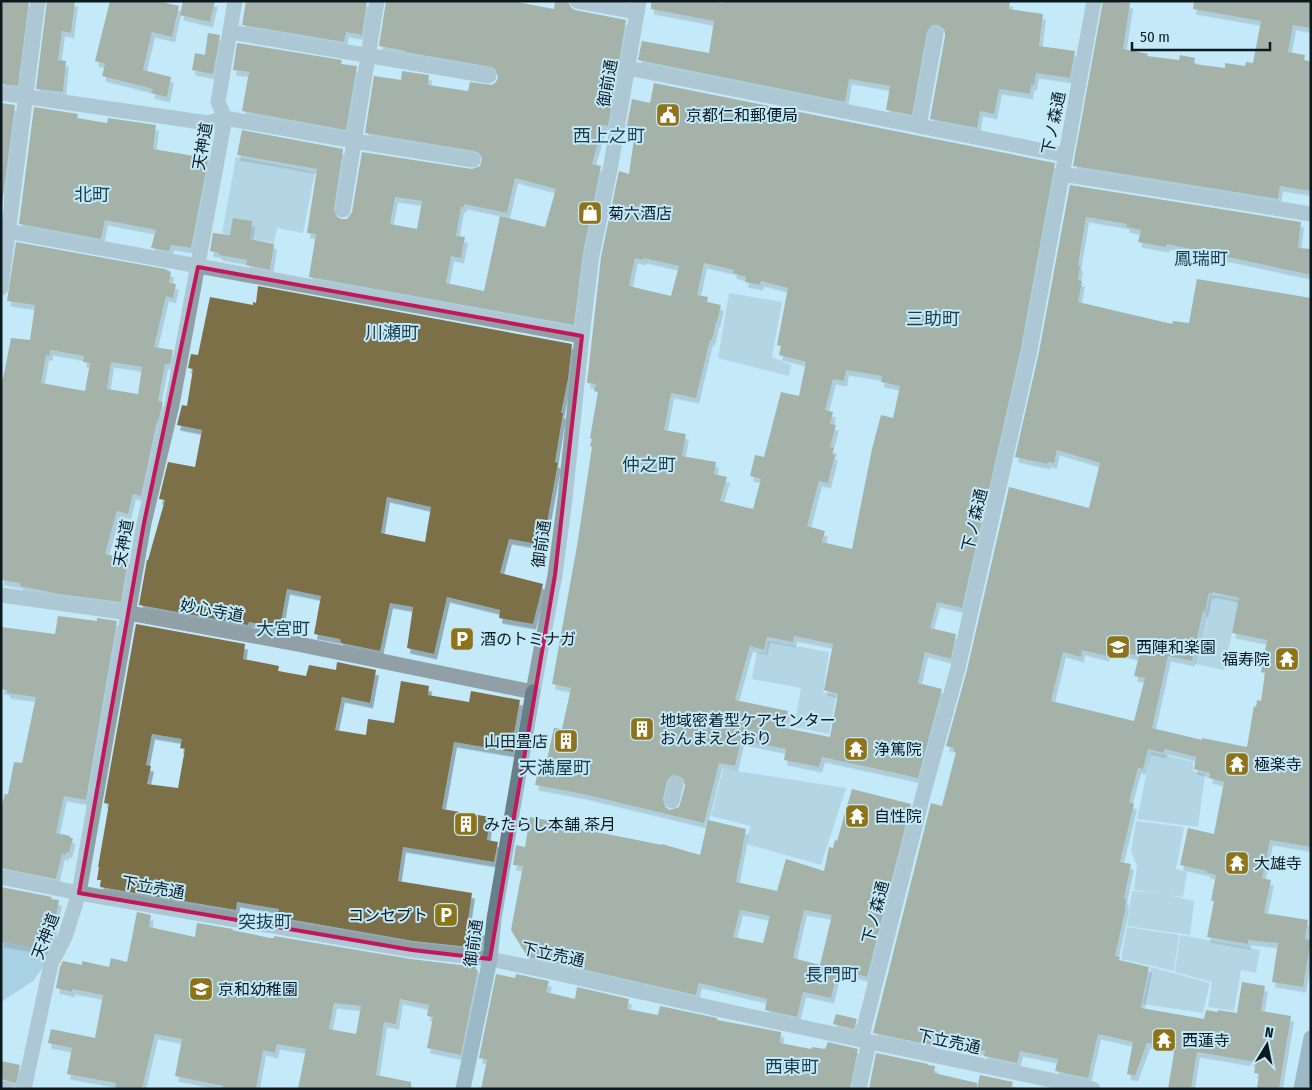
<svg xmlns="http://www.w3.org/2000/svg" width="1312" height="1090" viewBox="0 0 1312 1090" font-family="'Fira Sans Condensed','Noto Sans JP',sans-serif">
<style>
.green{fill:#9ebdca}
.forest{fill:#85b6ca}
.building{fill:#7c6f48;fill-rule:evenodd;filter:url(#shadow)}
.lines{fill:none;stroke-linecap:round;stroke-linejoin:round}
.street{stroke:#90a0a6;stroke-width:15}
.secondary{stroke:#687f89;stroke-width:15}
.marked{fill:none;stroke:#c2185b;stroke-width:4;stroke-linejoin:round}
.labels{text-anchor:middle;stroke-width:4;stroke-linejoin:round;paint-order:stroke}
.street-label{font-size:16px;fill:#0c1a20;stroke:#c4eafa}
.poi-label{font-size:16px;fill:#0c1a20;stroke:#c4eafa;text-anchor:start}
.neighbourhood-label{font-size:18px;fill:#1c3d4a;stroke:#c4eafa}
</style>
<defs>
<filter id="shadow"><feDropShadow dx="3" dy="5.5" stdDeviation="0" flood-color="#0004"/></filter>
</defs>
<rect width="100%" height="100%" fill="#c4eafa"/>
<g class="green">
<polygon points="236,157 315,172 303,233 277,228 274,243 222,233"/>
<polygon points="729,293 782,302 772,357 791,365 789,376 718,358"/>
<polygon points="1210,595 1239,600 1224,670 1195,664"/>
<polygon points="768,641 829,652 823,692 836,696 829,734 794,727 801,688 752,679 757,652 766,654"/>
<polygon points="1151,752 1193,762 1193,771 1205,774 1198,827 1137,819"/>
<polygon points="723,769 846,788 821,865 747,844 750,826 711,816"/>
<polygon points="1136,821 1184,827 1176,869 1187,872 1183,897 1134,890 1137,866 1131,851"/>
<polygon points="1132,891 1164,894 1194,901 1190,935 1127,926"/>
<polygon points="1127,927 1179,935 1174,971 1121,959"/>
<polygon points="1180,935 1260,950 1256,973 1241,970 1234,1011 1208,1007 1212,982 1175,972"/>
<polygon points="1151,967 1210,983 1203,1013 1143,1004"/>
</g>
<polygon class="forest" points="17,928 52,955 33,981 1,1002 1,929"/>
<g class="building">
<polygon points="3,1 29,1 18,86 1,84 1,15"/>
<polygon points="47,1 75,1 71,33 62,31 58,60 66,61 63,92 36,89"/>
<polygon points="110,1 158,1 179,6 172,37 152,32 143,70 171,77 167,97 151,93 153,89 102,76 105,64 95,61"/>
<polygon points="183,1 215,1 210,22 180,15"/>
<polygon points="246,1 367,1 362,35 346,32 344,42 242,25"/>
<path d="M386,1H512L554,9L555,1H568L571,8L575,10L626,20L608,126L603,125L592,164L601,166L583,253L574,325L309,277L316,234L307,233L317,169L237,155L242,130L343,149L334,209L337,217L342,219H347L352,212L362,152L472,169L480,166L482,157L479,153L474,151L365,133L374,76L401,80L402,71L429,75L428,85L468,91L470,82L492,85L496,82L498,77L495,69L491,67L405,52L406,51L379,46ZM515,178L556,189L545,227L500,216L484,291L446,283L451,256L461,258L465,237L456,236L461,207H464V204L507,213ZM395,197L422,201L417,229L390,224Z"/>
<polygon points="651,1 712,1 722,3 723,1 1010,1 1009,9 1043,14 1039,46 1075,51 1070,78 1036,73 1034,85 1031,85 1030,94 999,89 994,114 980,111 977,128 930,119 945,36 945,30 938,25 932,25 927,32 912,115 886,110 890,86 849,79 845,102 638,60 642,41 709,53 714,21 651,9"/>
<polygon points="1103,1 1130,3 1123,49 1148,54 1147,56 1179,60 1180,55 1195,58 1194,64 1225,68 1225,63 1245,66 1246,62 1253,63 1261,21 1193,9 1194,1 1311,1 1311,28 1293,25 1288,52 1305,55 1304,60 1311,62 1311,191 1280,186 1278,199 1073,166"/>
<polygon points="208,33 220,35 213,74 192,70 195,53 205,55"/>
<polygon points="237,43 342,60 341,64 357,66 346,130 242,111 249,72 233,70"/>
<path d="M654,83L1055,163L1021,348L962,608L937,602L930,628L956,634L951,659L925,652L918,683L942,689L918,778L822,757L819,767L784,760L786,749L741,740L735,766L719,763L704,823L583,794L535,785L539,767L545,768L554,728L562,729L571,688L552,684L577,546L592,447L590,446L592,439L590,438L598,392L594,391L596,384L587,383L601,257L619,171L629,174L635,132L626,130L632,99L650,103ZM635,258L643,260L644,258L679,266L671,296L629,286ZM704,263L734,270L733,273L746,277L745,282L760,285L761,281L788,288L777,345L781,346L779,355L806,362L799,396L781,392L764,457L755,455L750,476L761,479L753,509L720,501L727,477L714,474L716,462L682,456L686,434L664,430L671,393L696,398L710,340H712L716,322H717L721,305L707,302L708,297L697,295ZM846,370L882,376L881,382L900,386L893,418L881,415L872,449L852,549L822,542L825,531L807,526L819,481L828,483L835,455L832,454L834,448L830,447L836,425L830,424L833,412L825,410L833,379L844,381ZM794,636L833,644L824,690L838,694L830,737L785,728L788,711L735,700L750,646L764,650L767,637L793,642ZM674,775L683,778L685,786L679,807L670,810L665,807L663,799L667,781L670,777Z"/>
<polygon points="1,103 15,105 1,213"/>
<polygon points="34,107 78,114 77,118 107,123 108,118 156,125 153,149 194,156 194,153 209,155 191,248 171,245 169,251 151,248 156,230 105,220 101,239 19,224"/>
<path d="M1070,185L1301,222L1298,248L1311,249V275L1167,244L1166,247L1138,242L1141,230L1126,227L1127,224L1086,217L1078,265L1080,266L1078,280L1082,281L1078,302L1172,324L1173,321L1189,323L1197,279L1311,298V847L1270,840L1262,878L1271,880L1264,913L1308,920L1305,939L1311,940L1303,987L1272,982L1278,943L1248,940V944L1207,937L1214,901H1211L1216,875L1207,873V871L1180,865L1188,828L1214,834L1224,782L1209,778L1210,773L1194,769L1196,757L1165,749L1163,753L1148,749L1143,769L1138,768L1129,802L1134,804L1120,862L1131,864L1124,898L1126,899L1125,911L1115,956L1120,957L1119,960L1149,967L1141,1008L1204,1019L1206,1010L1218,1012V1010L1237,1013L1242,982L1265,986L1261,1011L1291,1016L1279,1089H1257L1259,1074L1254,1073L1256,1062L1197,1052L1191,1089H1168L1175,1047L1147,1043L1135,1076L1127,1074L1133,1042L1098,1034L1088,1078L1055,1071L1058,1059L1020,1051L1017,1063L984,1056L985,1051L964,1047L965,1040L935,1033L932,1045L873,1033L931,803L942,806L948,783L956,752H954V748L946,746L967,670L1009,487L1089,508L1100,463L1057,450L1054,463L1048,462L1047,464L1015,457L1039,352ZM1212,592L1239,598L1232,633L1267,640L1261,672L1265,673L1261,701L1257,700L1256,707L1254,706L1247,747L1202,738V740L1152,728L1168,656L1192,661L1203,611L1205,612L1209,593L1212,594ZM1108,649L1139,656L1134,676L1145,678L1134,721L1051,701L1063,652L1081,657L1082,650L1106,656Z"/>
<polygon points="233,218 252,221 250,239 274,244 270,270 246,265 247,260 219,255 219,253 210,251 213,233 230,235"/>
<path d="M16,242L165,269L171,272L169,283L176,284L173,298L166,296L154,347L173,350L170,364H165L158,401L163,402L158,422L157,421L141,496L133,494L128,514L117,511L105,554L128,559L121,602L58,594L20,586V583L1,580V379H3L11,338L30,340L35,305L7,301ZM50,350L84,356L83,362L90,363L85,391L41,383L46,355H50ZM111,362L142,367L138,394L107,389Z"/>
<path d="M258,286L572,344L568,379L561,413H563L555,462L558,463L543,545L509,539L500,573L543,584L533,624L499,618L500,610L447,597L434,654L407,648L413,607L390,603L380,651L341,643L340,639L314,634L321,596L287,589L280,628L249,622L248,625L139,605L147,560H148L165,500L159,499L168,462L195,467L202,430L177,425L182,405L187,406L193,369L188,368L191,354L198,355L210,297L253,305V302L256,303ZM387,497L431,507L425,542L381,533Z"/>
<polygon points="58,616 97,621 97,618 117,621 86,800 64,796 56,833 70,836 70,838 73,838 69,853 66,852 66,855 62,854 56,879 1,868 1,808 5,794 8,794 14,762 22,763 36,697 7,693 7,690 1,689 1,627 55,634"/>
<path d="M136,624L245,644L243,659L279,666L278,671L306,676L309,665L336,670L337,662L376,670L370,703L342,697L335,730L366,735L368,719L394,723L401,681L429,686L428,695L469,702L471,691L520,700L514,733H516L513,752L454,742L442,809L490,817L487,840L498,842L494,862L403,847L398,881L472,893L467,927L483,930L479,948L413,941L277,917L279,909L237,902L236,910L100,887L101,880H97L99,867H98L109,804L104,803ZM152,734L182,739L180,748L185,749L178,788L147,784L151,766L146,765Z"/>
<path d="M852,789L911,804L867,977L838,969L831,998L803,992L797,1017L765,1010L767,999L699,983L696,995L528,957L511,930L523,866L513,865L516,845L525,847L530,817L567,824V826L662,845V844L700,855L708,820L746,829L736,882L777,891L786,859L824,871L829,847L833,848L835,840L837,841ZM740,910L770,916L763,943L733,937ZM804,910L832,915L820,965L793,958Z"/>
<polygon points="1,887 52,897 51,899 59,900 51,943 48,950 1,942"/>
<path d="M137,912L151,915L149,927L195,937L197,923L233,929L232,930L270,938H274V936L411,959L476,967V970H478L461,1055L427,1048L433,1017L427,1016L429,1005L400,999L396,1024L384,1022L376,1075L411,1082V1089H298L306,1049L277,1044L275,1053L263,1050L256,1089H223V1086L175,1076L182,1039L155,1034L142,1089H115L116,1083L67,1074L72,1048L48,1043L51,1029L95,1038L103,995L72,989V992L56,988L60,967L63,961L82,965V961L109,967L111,958L127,962ZM334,1003L361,1006L356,1034L329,1029Z"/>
<polygon points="496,974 515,978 516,974 549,981 546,992 575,999 577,987 629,999 627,1009 658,1015 660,1006 717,1018 717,1020 781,1032 780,1043 811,1049 812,1047 825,1049 828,1042 858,1049 850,1089 481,1089 487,1060 479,1058"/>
<polygon points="836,1014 857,1019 854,1029 833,1024"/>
<polygon points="876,1053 928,1064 928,1065 935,1066 934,1073 977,1083 977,1089 869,1089"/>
<polygon points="1,1061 20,1065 16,1083 1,1079"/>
<polygon points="980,1075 1013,1082 1011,1089 977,1089"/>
</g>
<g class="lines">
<g class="street">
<polyline points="577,1 637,12"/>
<polyline points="230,32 489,76"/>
<polyline points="628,68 1065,155"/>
<polyline points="1,93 208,123 225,118 354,141 473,160"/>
<polyline points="919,126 936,34"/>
<polyline points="1062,174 1311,214"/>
<polyline points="343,210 377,1"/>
<polyline points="1,230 582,336"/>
<polyline points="1,288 38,1"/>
<polyline points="1,595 129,613 298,644 533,692 555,575 565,499 582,336 592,255 610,170 639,1"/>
<polyline points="672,801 676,784"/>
<polyline points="1,877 79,893 412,950 490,959 533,968 749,1016 1093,1089"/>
<polyline points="861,1040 923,795 958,668 1030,350 1094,1"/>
<polyline points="1,1088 6,1089"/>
<polyline points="24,1089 51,964 65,937 79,893 144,523 172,405 225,118 218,102 235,1"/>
<polyline points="859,1089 869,1042"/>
</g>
<g class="secondary">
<polyline points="463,1089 490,959 494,919 533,692"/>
<polyline points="1301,1089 1311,1038"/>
</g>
</g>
<path d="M0 0H1312V1090H0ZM198,267L582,336L555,575L490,959L412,950L79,893L144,523Z" fill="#c4eafa" fill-opacity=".55" fill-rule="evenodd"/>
<path class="marked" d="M198,267L582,336L555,575L490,959L412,950L79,893L144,523Z"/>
<defs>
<symbol id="civic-square" viewBox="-11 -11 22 22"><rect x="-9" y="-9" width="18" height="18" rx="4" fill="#8e7318" stroke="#c4eafa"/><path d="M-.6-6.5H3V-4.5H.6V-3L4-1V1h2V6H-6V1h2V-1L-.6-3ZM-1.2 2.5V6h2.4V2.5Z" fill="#fff"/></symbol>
<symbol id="shop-square" viewBox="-11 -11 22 22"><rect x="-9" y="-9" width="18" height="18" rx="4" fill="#8e7318" stroke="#c4eafa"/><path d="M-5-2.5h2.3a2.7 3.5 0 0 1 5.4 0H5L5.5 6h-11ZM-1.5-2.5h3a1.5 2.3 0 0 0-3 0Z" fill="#fff"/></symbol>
<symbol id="parking-square" viewBox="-11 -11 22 22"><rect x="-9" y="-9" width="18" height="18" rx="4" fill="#8e7318" stroke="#c4eafa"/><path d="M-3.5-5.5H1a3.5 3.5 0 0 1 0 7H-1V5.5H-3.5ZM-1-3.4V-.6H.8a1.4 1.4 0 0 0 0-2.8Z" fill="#fff"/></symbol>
<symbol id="school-square" viewBox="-11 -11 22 22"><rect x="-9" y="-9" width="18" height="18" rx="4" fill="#8e7318" stroke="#c4eafa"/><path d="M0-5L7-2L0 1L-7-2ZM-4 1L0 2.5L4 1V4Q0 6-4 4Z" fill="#fff"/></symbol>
<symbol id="temple-square" viewBox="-11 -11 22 22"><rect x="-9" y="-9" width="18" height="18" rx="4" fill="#8e7318" stroke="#c4eafa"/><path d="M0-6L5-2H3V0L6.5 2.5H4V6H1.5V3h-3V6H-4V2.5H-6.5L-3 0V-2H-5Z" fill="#fff"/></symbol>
<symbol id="building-square" viewBox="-11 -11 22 22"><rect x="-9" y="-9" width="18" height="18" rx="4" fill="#8e7318" stroke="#c4eafa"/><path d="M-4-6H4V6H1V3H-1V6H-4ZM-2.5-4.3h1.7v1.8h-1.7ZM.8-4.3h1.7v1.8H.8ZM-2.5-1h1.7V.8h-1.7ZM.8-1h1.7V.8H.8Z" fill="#fff"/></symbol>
</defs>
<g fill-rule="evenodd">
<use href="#civic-square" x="654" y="101" width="28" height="28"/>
<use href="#shop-square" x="576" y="199" width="28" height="28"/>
<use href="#parking-square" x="448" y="625" width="28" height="28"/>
<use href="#school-square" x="1104" y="633" width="28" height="28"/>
<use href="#temple-square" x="1273" y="645" width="28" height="28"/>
<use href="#building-square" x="628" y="715" width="28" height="28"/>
<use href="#building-square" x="552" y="727" width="28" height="28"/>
<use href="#temple-square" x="842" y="735" width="28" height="28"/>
<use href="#temple-square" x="1223" y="750" width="28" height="28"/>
<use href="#temple-square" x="843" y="802" width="28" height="28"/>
<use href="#building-square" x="452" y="810" width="28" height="28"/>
<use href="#temple-square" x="1223" y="849" width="28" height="28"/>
<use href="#parking-square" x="432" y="901" width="28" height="28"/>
<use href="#school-square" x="187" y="975" width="28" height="28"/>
<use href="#temple-square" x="1150" y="1026" width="28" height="28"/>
</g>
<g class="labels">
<g class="street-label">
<text transform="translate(607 83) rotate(-80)" y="6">御前通</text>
<text transform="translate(1053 123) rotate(-79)" y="6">下ノ森通</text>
<text transform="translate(202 146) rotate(-80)" y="6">天神道</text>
<text transform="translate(974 520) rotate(-77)" y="6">下ノ森通</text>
<text transform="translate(123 543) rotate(-80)" y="6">天神道</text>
<text transform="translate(541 544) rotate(-82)" y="6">御前通</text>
<text transform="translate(212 610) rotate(10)" y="6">妙心寺道</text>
<text transform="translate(153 887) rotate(10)" y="6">下立売通</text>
<text transform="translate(875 912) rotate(-76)" y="6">下ノ森通</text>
<text transform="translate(45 936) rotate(-69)" y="6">天神道</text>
<text transform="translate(473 943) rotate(-82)" y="6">御前通</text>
<text transform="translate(553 954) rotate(12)" y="6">下立売通</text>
<text transform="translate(949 1041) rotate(12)" y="6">下立売通</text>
</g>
<g class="poi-label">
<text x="686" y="121">京都仁和郵便局</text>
<text x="608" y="219">菊六酒店</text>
<text x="480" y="645">酒のトミナガ</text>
<text x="1136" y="653">西陣和楽園</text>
<text x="1270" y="665" text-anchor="end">福寿院</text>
<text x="660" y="726">地域密着型ケアセンター<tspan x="660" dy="18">おんまえどおり</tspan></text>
<text x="548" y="747" text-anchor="end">山田畳店</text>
<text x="874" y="755">浄篤院</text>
<text x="1254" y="770">極楽寺</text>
<text x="874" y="822">自性院</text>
<text x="484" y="830">みたらし本舗 茶月</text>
<text x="1254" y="869">大雄寺</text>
<text x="428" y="921" text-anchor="end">コンセプト</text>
<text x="218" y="995">京和幼稚園</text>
<text x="1182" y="1046">西蓮寺</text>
</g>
<g class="neighbourhood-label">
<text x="609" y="142">西上之町</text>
<text x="92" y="201">北町</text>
<text x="1201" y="265">鳳瑞町</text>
<text x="933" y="325">三助町</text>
<text x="392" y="339">川瀬町</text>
<text x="649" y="471">仲之町</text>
<text x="283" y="635">大宮町</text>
<text x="555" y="774">天満屋町</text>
<text x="265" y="928">突抜町</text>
<text x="832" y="981">長門町</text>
<text x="792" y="1073">西東町</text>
</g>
</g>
<rect width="1312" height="1090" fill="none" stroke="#0c1a20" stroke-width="5"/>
<g transform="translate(1267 1045) rotate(10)" stroke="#c4eafa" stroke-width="4" paint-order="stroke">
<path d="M0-4L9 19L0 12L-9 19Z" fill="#0c1a20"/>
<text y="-8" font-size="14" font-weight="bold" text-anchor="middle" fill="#0c1a20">N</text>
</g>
<path d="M1132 42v8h138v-8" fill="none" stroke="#0c1a20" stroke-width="2.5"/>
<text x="1140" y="42" font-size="15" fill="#0c1a20" stroke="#c4eafa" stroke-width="4" paint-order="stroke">50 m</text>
</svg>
